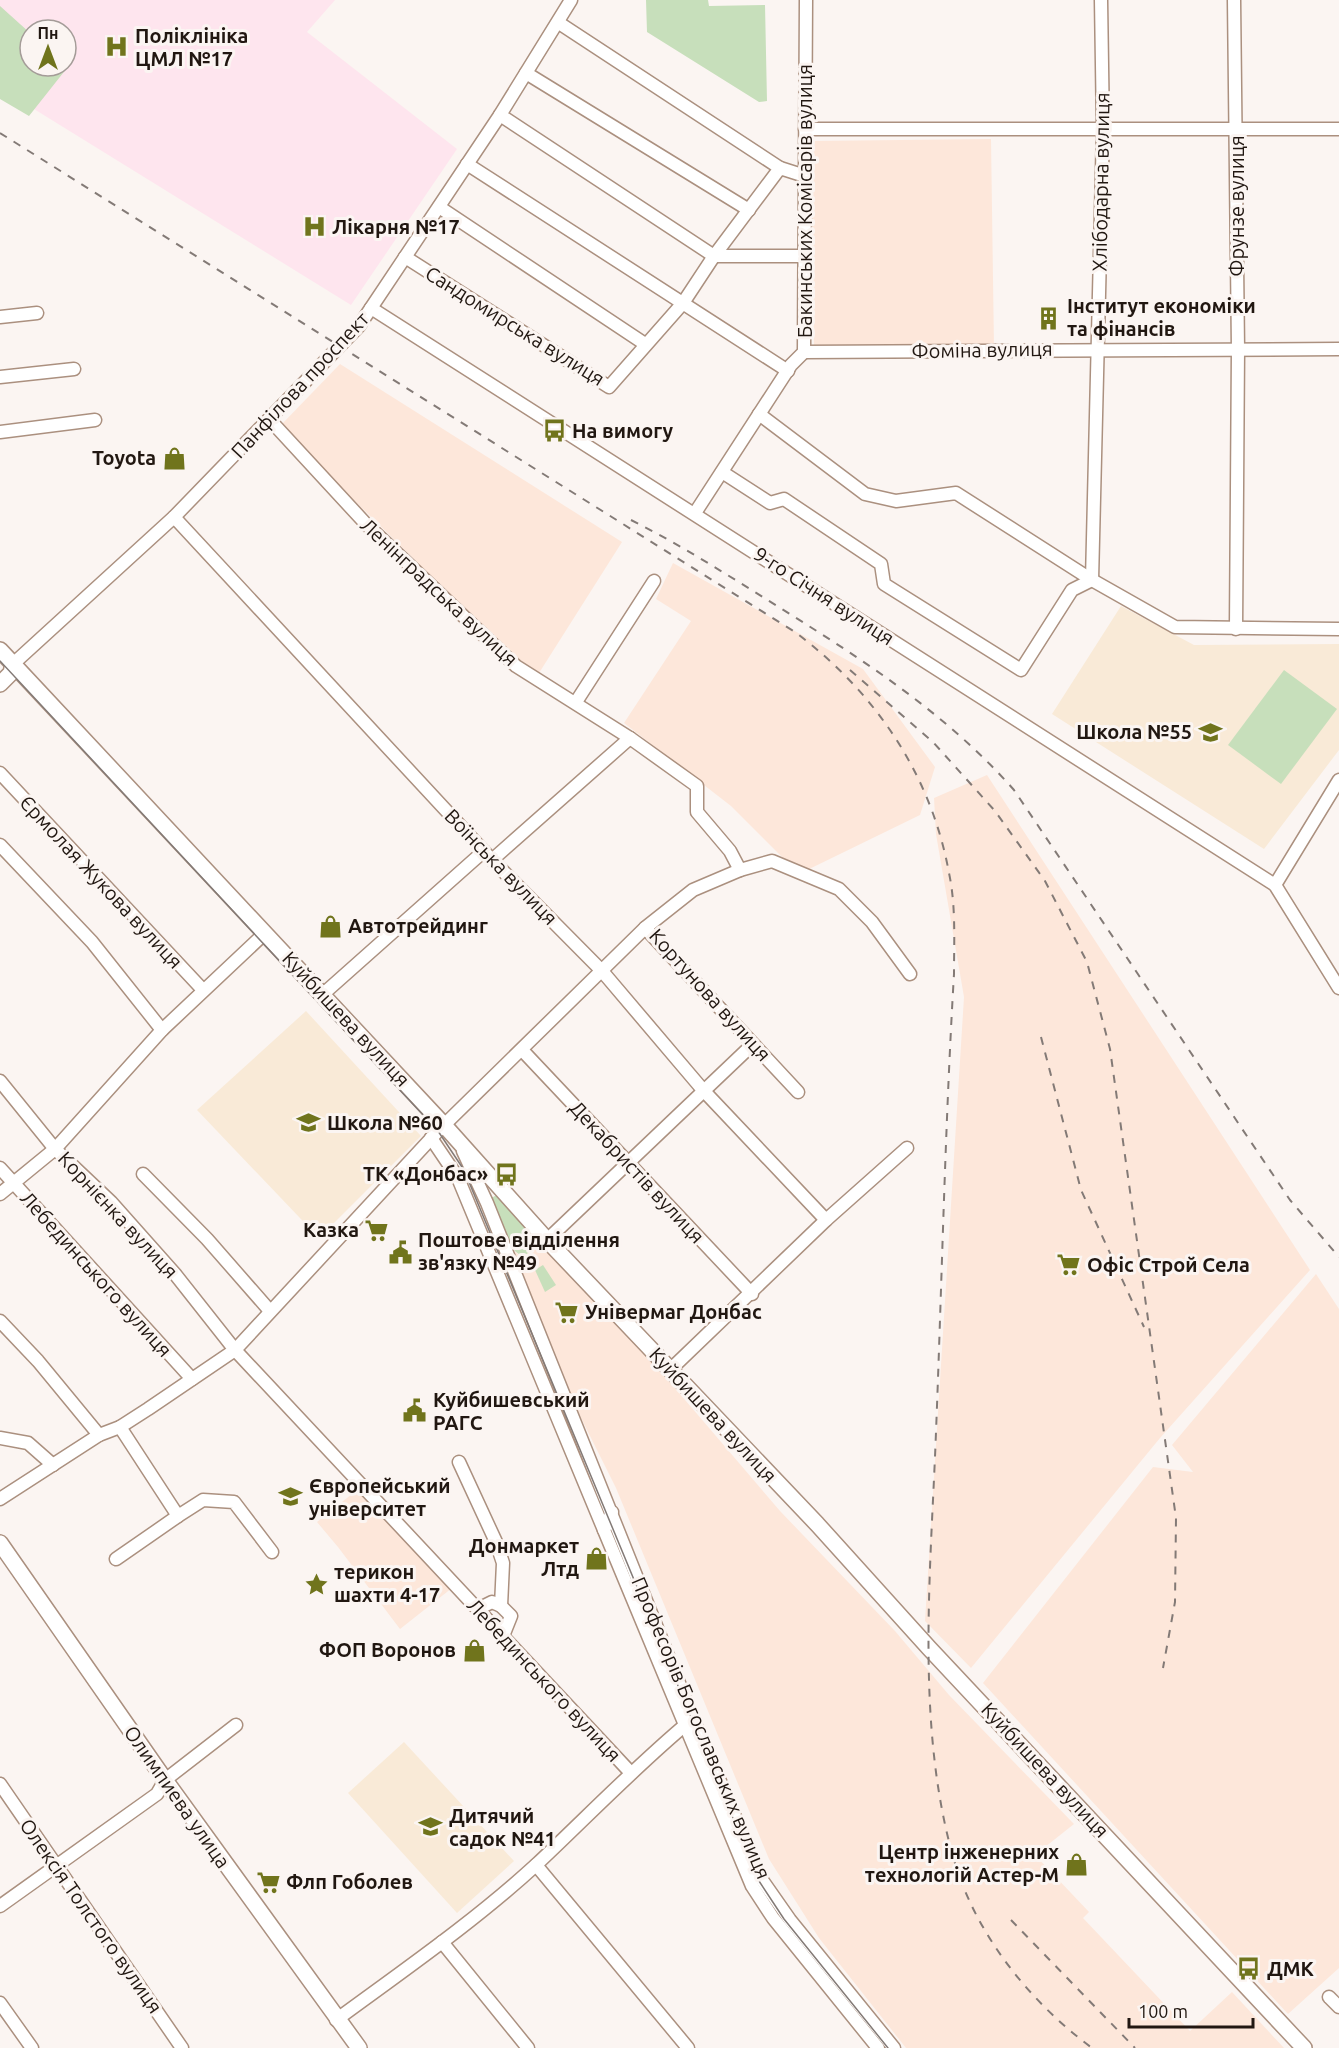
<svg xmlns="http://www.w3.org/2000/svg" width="1339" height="2048" viewBox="0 0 1339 2048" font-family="Ubuntu,sans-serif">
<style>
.built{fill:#fde7da}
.education{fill:#f9ead7}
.medical{fill:#fee5ee;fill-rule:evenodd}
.green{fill:#c7dfbb}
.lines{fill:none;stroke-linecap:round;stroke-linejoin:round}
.minor-casing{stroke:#ab907f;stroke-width:15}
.major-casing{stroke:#ab907f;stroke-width:18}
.minor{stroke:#fff;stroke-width:12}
.major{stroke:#fff;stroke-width:15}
.tram{stroke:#837a76;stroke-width:1.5}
.rail{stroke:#837a76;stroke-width:2;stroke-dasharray:8 8;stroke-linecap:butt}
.labels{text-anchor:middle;stroke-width:6;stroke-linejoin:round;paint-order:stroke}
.poi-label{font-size:20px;font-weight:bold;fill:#211711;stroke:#fbf5f2;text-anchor:start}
.street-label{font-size:20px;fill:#211711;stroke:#fbf5f2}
</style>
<rect width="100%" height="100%" fill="#fbf5f2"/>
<g class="built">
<polygon points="991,139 994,348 814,350 811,141"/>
<polygon points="340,364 622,542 539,673 509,652 321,468 282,424"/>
<polygon points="673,563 863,669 935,767 920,815 799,874 731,806 624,723 691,621 656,599"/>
<polygon points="987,775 1310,1270 1160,1438 971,1668 925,1621 964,997 936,834 934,798"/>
<polygon points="542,1243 645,1353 780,1511 895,1631 949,1695 1074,1824 1035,1855 1089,1912 1083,1918 1190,2031 1232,1992 1284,2048 906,2048 819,1938 769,1859 616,1488 567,1390 511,1248 518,1254 524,1255"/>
<polygon points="1316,1274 1339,1309 1339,1968 1288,2014 983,1683 1153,1467 1193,1472 1172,1445"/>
<polygon points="362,1486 452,1588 400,1629 338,1547 317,1522"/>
</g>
<g class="education">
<polygon points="1121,606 1194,645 1339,644 1339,750 1264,849 1052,714"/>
<polygon points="306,1011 421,1136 319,1238 197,1110"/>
<polygon points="404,1742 514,1861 457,1913 348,1793"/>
</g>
<path class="medical" d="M0,0H335L307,32L457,149L351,305L0,88ZM30,30H66V66H30Z"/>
<g class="green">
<polygon points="646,0 708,0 709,6 765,5 767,101 759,102 647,32"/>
<polygon points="0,6 30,33 30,66 67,68 29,116 0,99"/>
<polygon points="1284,670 1337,709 1281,784 1228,745"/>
<path d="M498,1194L542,1243C537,1247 528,1255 522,1255C509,1255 495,1210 490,1199Z"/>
<polygon points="543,1265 556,1285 545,1292 535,1270"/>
</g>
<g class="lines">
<defs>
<g id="minor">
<polyline points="1234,0 1238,349 1236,629"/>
<polyline points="559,23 780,168"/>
<polyline points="526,73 749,210"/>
<polyline points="500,115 714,256 805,256"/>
<polyline points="805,129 1339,129"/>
<polyline points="467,164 788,371"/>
<polyline points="439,207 645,344"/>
<polyline points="405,257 609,387 683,303 714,256 780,168 805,176"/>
<polyline points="371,308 1275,885 1339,988"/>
<polyline points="0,317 37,313"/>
<polyline points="804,352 1339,349"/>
<polyline points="0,377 74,369"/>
<polyline points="759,414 865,494 896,501 956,493 1092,580 1175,627 1339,629"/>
<polyline points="270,420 366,524 516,666 630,738 697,786 697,812 730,851 740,870"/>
<polyline points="0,432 95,420"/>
<polyline points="722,472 770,503 784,499 881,564 884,584 1021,670 1072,590 1092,580"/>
<polyline points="695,513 791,365 804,352 806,0"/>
<polyline points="174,517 492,860 602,971 703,1090 826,1220"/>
<polyline points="1092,580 1103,130 1101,0"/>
<polyline points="13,664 174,517 359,326 500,115 571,0"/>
<polyline points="576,702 654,581"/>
<polyline points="0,773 203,990"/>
<polyline points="0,845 92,942 162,1030"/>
<polyline points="492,860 630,738"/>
<polyline points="1275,885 1339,780"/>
<polyline points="322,995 484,851"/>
<polyline points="522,1050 752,1294"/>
<polyline points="0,1081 55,1149 111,1202 175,1274 235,1350 631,1773"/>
<polyline points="798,1092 645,928 693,890 740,870 772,861 839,889 872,922 910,974"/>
<polyline points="431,1138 458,1178 604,1530"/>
<polyline points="463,1151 487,1203 693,1718 762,1880 790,1920 894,2048"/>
<polyline points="0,1168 192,1379"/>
<polyline points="143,1174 207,1239 270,1311"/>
<polyline points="0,1194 55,1149 162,1030 265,933"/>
<polyline points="547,1240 752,1045"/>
<polyline points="0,1321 38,1361 99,1435"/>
<polyline points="671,1369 826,1220 907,1148"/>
<polyline points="120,1427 178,1516 203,1500 234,1502 272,1552"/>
<polyline points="0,1438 28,1443 53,1465"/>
<polyline points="459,1462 496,1542 503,1563 501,1606 492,1602 478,1609"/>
<polyline points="0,1499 99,1435 120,1427 148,1409 235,1350 438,1131 645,928"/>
<polyline points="612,1512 604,1530 752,1886 773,1918 878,2048"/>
<polyline points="116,1559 178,1516"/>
<polyline points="501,1606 511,1616 503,1636"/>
<polyline points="0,1784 182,2048"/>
<polyline points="536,1865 688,2048"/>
<polyline points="0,1906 157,1794 165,1780 236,1725"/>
<polyline points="442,1942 528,2048"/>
<polyline points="1329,1997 1339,2007"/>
<polyline points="0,2003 32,2048"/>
<path d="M336,2020C404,1970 475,1921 537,1864C588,1816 637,1765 690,1721"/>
</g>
<g id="major">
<polyline points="0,650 444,1125 547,1240 817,1524 929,1648 1304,2048"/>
<polyline points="0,684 11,673 13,664"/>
<polyline points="0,1543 165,1780 359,2048"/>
</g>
</defs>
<use href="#minor" class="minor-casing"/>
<use href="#major" class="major-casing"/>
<use href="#minor" class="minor"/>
<use href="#major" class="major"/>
<polyline class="tram" points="0,661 438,1131 464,1170 759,1881 784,1919 888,2048"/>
<g class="rail">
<path d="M0,133L795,632C875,692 931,774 949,873C956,906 954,940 954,974C945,1126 942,1279 936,1432C931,1569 915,1726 954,1860C976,1935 1030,2002 1092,2048"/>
<path d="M631,520C681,545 729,576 777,606C862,659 947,714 1014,790L1290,1200L1339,1257"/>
<polyline points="850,670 933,742 995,811 1045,881 1087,962 1110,1049 1176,1518 1175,1602 1163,1668"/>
<polyline points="1041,1037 1081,1190 1144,1327"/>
<polyline points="1011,1920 1135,2048"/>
</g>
</g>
<defs>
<symbol id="hospital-bare" viewBox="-9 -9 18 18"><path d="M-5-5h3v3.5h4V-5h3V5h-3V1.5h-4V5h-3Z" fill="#70741c" stroke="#fbf5f2" stroke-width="2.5" paint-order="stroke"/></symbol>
<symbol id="building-bare" viewBox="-9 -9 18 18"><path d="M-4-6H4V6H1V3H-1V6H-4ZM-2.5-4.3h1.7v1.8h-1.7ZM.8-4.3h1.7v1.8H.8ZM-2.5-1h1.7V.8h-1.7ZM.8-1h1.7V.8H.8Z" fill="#70741c" stroke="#fbf5f2" stroke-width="2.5" paint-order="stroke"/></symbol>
<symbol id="bus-bare" viewBox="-9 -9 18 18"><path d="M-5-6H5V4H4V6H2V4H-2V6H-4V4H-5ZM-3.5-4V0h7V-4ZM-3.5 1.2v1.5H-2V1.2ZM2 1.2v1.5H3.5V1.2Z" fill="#70741c" stroke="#fbf5f2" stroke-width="2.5" paint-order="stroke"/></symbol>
<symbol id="shop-bare" viewBox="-9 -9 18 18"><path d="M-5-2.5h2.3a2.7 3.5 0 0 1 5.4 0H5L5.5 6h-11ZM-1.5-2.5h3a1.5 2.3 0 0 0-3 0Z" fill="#70741c" stroke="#fbf5f2" stroke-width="2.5" paint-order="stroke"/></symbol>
<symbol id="school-bare" viewBox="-9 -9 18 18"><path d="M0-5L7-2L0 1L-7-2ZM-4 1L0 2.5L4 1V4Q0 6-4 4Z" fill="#70741c" stroke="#fbf5f2" stroke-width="2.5" paint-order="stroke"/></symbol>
<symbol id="supermarket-bare" viewBox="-9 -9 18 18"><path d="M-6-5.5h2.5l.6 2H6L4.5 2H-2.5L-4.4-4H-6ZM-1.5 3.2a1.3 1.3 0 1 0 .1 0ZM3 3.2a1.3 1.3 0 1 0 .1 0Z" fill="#70741c" stroke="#fbf5f2" stroke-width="2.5" paint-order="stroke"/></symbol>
<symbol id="civic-bare" viewBox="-9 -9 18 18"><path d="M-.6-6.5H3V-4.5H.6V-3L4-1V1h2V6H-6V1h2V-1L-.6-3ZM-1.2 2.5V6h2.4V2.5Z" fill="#70741c" stroke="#fbf5f2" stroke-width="2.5" paint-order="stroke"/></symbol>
<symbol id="university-bare" viewBox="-9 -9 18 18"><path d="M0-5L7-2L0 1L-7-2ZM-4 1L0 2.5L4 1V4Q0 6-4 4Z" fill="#70741c" stroke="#fbf5f2" stroke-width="2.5" paint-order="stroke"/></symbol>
<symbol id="sight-bare" viewBox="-9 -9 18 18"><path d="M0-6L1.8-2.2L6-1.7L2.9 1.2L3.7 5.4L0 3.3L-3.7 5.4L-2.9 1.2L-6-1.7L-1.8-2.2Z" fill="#70741c" stroke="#fbf5f2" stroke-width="2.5" paint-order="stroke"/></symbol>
</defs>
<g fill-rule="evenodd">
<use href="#hospital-bare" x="100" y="30" width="33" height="33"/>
<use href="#hospital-bare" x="298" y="210" width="33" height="33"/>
<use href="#building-bare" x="1032" y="302" width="33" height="33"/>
<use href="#bus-bare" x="538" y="414" width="33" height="33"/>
<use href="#shop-bare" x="158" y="442" width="33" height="33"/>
<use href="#school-bare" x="1194" y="716" width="33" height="33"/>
<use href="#shop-bare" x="314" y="910" width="33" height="33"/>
<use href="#school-bare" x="292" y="1106" width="33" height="33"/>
<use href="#bus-bare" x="490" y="1158" width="33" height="33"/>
<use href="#supermarket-bare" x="360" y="1214" width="33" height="33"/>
<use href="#civic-bare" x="384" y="1236" width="33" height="33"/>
<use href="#supermarket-bare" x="1052" y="1248" width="33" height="33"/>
<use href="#supermarket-bare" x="550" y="1296" width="33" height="33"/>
<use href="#civic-bare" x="398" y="1394" width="33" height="33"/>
<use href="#university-bare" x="274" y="1480" width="33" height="33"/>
<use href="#shop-bare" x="580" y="1542" width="33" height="33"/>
<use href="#sight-bare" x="300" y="1568" width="33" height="33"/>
<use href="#shop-bare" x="458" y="1634" width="33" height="33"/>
<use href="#school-bare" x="414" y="1810" width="33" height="33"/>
<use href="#shop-bare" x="1060" y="1848" width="33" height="33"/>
<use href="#supermarket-bare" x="252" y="1866" width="33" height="33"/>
<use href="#bus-bare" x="1232" y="1952" width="33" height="33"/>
</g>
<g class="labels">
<g class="poi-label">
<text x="135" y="43">Поліклініка<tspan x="135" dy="23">ЦМЛ №17</tspan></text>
<text x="332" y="234">Лікарня №17</text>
<text x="1067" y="313">Інститут економіки<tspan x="1067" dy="23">та фінансів</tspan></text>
<text x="572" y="438">На вимогу</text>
<text x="156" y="465" text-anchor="end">Toyota</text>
<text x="1192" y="739" text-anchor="end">Школа №55</text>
<text x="348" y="933">Автотрейдинг</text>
<text x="327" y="1130">Школа №60</text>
<text x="488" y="1181" text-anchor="end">ТК «Донбас»</text>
<text x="359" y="1237" text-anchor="end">Казка</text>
<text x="418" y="1247">Поштове відділення<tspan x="418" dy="23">зв'язку №49</tspan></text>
<text x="1087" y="1272">Офіс Строй Села</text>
<text x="585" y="1319">Універмаг Донбас</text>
<text x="433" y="1407">Куйбишевський<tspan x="433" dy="23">РАГС</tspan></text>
<text x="309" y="1493">Європейський<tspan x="309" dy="23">університет</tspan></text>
<text x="579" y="1553" text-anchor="end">Донмаркет<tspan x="579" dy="23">Лтд</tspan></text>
<text x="334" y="1579">терикон<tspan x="334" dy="23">шахти 4-17</tspan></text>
<text x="456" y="1657" text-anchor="end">ФОП Воронов</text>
<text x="449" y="1823">Дитячий<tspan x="449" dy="23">садок №41</tspan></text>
<text x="1059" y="1859" text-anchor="end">Центр інженерних<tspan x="1059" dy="23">технологій Астер-М</tspan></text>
<text x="286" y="1889">Флп Гоболев</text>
<text x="1267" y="1976">ДМК</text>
</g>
<g class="street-label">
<text transform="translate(1101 182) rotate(-89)" y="7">Хлібодарна вулиця</text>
<text transform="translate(805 201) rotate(-90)" y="7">Бакинських Комісарів вулиця</text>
<text transform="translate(1237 206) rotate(-90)" y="7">Фрунзе вулиця</text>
<text transform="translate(515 326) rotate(32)" y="7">Сандомирська вулиця</text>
<text transform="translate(982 350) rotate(-1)" y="7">Фоміна вулиця</text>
<text transform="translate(300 385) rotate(-47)" y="7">Панфілова проспект</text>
<text transform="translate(439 592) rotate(43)" y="7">Ленінградська вулиця</text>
<text transform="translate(824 596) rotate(33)" y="7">9-го Січня вулиця</text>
<text transform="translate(501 867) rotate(46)" y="7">Воїнська вулиця</text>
<text transform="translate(101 882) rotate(47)" y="7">Єрмолая Жукова вулиця</text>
<text transform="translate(710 995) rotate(48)" y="7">Кортунова вулиця</text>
<text transform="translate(346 1019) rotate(47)" y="7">Куйбишева вулиця</text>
<text transform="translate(637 1172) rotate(47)" y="7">Декабристів вулиця</text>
<text transform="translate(118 1215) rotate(47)" y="7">Корнієнка вулиця</text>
<text transform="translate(96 1274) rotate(48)" y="7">Лебединського вулиця</text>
<text transform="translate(713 1415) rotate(47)" y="7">Куйбишева вулиця</text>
<text transform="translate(544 1680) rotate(47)" y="7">Лебединського вулиця</text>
<text transform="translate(701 1728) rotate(67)" y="7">Професорів Богославських вулиця</text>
<text transform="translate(1045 1770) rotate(47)" y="7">Куйбишева вулиця</text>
<text transform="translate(177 1797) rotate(55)" y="7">Олимпиева улица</text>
<text transform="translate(91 1916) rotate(55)" y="7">Олексія Толстого вулиця</text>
</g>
</g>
<g transform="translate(48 48)"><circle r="28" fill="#fbf5f2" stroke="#a49c98" stroke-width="1.5"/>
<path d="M0-4.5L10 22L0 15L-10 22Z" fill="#70741c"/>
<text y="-9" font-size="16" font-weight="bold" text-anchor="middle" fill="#211711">Пн</text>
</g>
<path d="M1129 2018v9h124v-9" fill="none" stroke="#211711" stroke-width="3"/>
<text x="1138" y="2018" font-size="18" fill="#211711" stroke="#fbf5f2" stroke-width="4.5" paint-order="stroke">100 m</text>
</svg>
